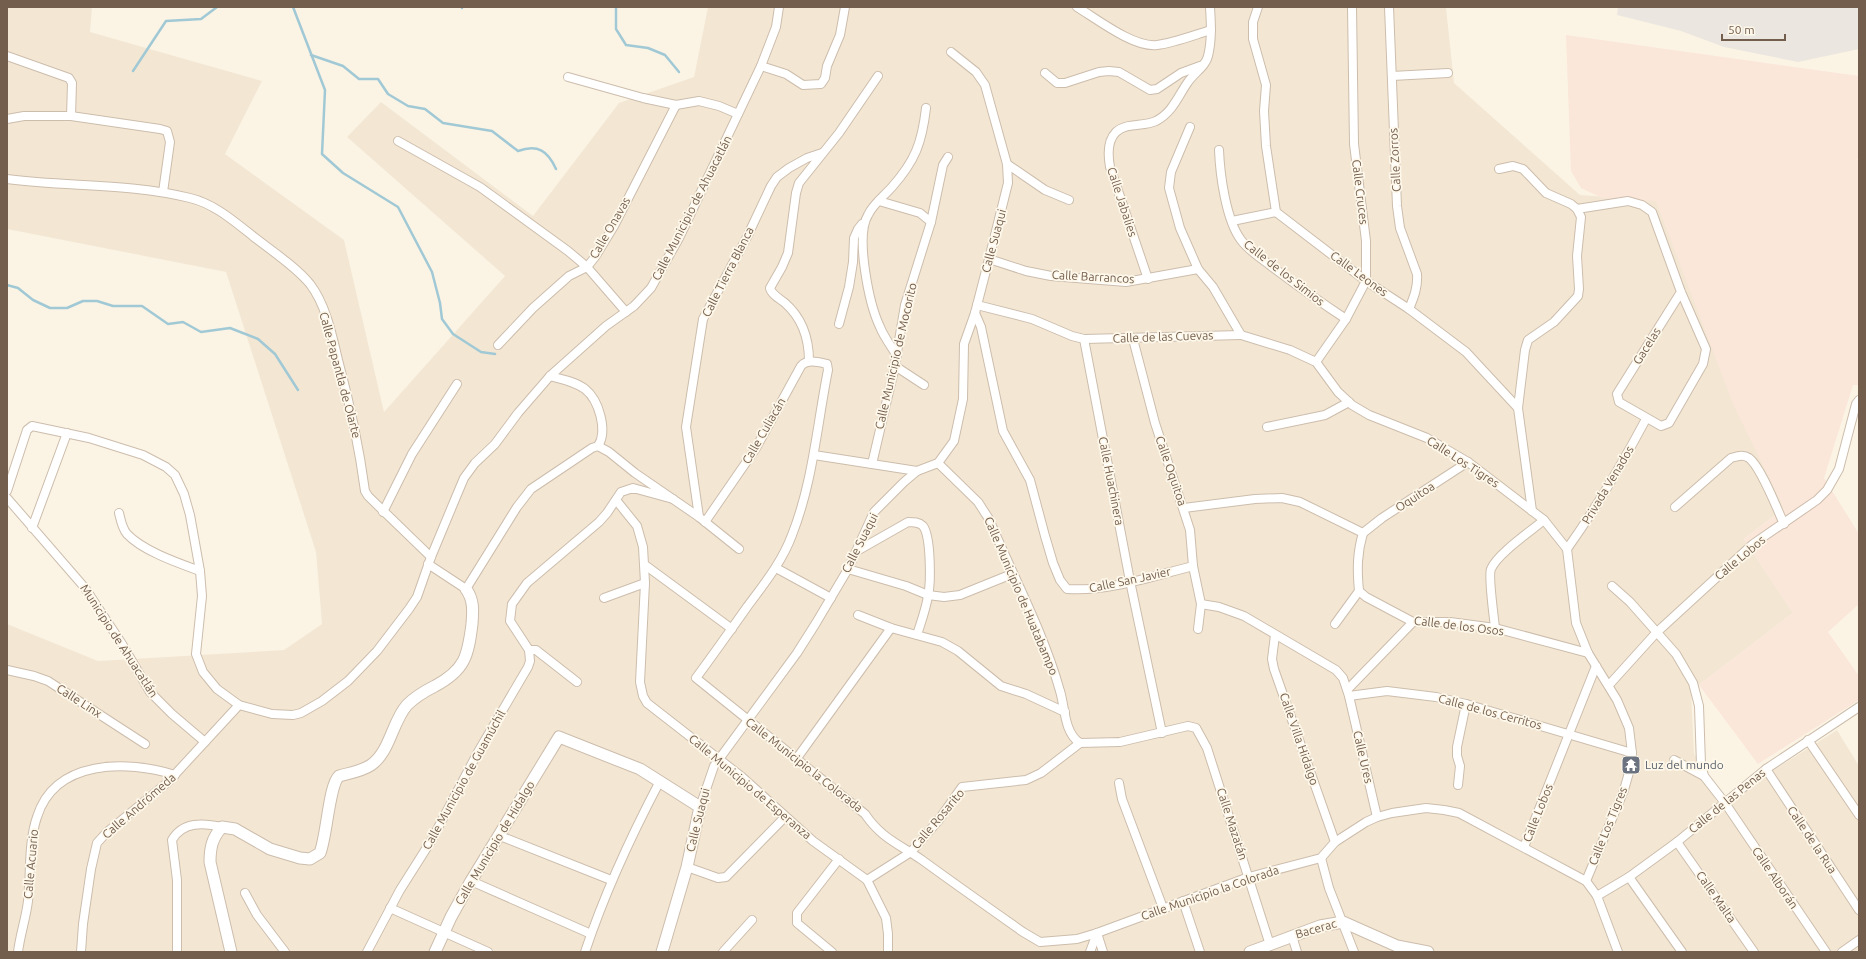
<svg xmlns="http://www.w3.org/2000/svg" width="1866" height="959" viewBox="0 0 1866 959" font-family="Ubuntu,sans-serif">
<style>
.residential{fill:#f3e7d4}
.commercial{fill:#fbe6da}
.industrial{fill:#ebe6df}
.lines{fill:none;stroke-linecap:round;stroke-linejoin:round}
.stream{stroke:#a1c9d5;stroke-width:2.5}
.minor-casing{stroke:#cdbdac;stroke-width:10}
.tertiary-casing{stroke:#cdbdac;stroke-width:13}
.minor{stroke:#fff;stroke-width:8}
.tertiary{stroke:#fff;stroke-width:11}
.labels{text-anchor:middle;stroke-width:3.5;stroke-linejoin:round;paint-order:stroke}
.street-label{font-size:12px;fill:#735d4c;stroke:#fef8eb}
.worship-label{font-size:12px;fill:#5b616d;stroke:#fef8eb;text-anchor:start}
</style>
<rect width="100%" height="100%" fill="#fbf4e5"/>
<polygon class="residential" points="7,7 92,7 90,32 262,81 225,154 344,240 384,412 505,276 347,137 381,102 533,216 619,103 694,77 708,7 1446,7 1454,83 1580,195 1656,200 1784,508 1744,539 1793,613 1691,691 1694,753 1722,813 1758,780 1837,730 1859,766 1859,952 7,952 7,624 98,661 284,650 322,624 316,552 226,272 7,229"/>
<polygon class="commercial" points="1566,35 1859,76 1859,157 1857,160 1859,161 1859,385 1853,385 1824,478 1859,534 1859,604 1828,632 1859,676 1859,700 1758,764 1699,685 1793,613 1744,539 1784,508 1734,406 1656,201 1602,198 1581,188 1571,171"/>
<polygon class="industrial" points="1618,7 1859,7 1859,49 1798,62 1724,47 1681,31 1617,15"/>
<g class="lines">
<g class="stream">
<polyline points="293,7 325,90 322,154 343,173 398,207 432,272 440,303 442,319 453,334 481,352 495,354"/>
<polyline points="462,7 462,8"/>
<polyline points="616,7 616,29 626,45 648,48 665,55 679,72"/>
<path d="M311,55L343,66L359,79H378L388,94L408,106L425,109L443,123L492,131L518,151C538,144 548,151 556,169"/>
<polyline points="133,71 166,21 201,19 217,7"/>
<polyline points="7,285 18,288 33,300 50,308 67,308 83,301 97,301 113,306 142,306 168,324 183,322 201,332 230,328 258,339 275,354 298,390"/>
</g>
<defs>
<g id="minor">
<path d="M1077,7C1097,19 1134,48 1157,45C1174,43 1194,35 1211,30"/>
<polyline points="1258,7 1253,22 1253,39 1266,85 1264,111 1266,146 1276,212 1366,281 1409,309 1466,352 1518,408 1532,511"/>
<path d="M1389,7L1397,206L1400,228L1417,274C1418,287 1414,297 1409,309"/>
<polyline points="7,56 69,78 72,83 71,116"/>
<polyline points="761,66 786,74 803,85 821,84 825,78 827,66 840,35 845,7"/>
<polyline points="1045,73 1057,83 1065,83 1099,72 1109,71 1119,72 1150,90 1157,89 1181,73 1200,66"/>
<polyline points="1392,76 1448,73"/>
<polyline points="568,77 643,98 676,105 699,101 719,106 738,114"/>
<polyline points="7,119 24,116 71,116 160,129 167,131 170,142 163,192"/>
<polyline points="1190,127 1171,172 1169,188 1180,228 1198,269 1213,287 1241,335 1290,350 1316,362 1338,392 1352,405 1369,415 1427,438 1468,462 1544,520 1567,549 1576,623 1588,653 1617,700 1629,728 1632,753 1630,769 1624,790 1586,881"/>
<polyline points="398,141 480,187 568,251 587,267 626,312"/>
<path d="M1219,150C1220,175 1226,220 1241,240C1249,251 1261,258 1271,266C1295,284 1320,302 1346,319"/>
<polyline points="1007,164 1045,190 1069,200"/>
<polyline points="1499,169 1513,166 1523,169 1546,193 1571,204 1577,209 1581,217 1577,256 1579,289 1578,296 1554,322 1528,340 1525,350 1518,408"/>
<path d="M7,179C68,187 131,183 190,198C215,204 235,222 254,237C273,252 295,266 310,284C326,305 332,335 338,360C350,404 359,446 365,491L368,496L431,557"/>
<polyline points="879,201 920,213 931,222"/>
<polyline points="1577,209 1628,201 1642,205 1652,212 1681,292 1706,349 1703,364 1669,423 1661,426 1619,402 1617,394 1681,292"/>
<polyline points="1232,221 1276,212"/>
<polyline points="989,259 1026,271 1051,276 1126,282 1198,269"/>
<path d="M1148,279L1110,167C1108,156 1107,141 1116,132C1127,122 1143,127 1156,121C1173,112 1178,96 1188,82C1194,73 1206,66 1208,56C1212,40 1211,23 1210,7"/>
<polyline points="977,305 1032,319 1072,336 1084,339 1130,581 1162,733"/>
<path d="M975,313L981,327L1003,431L1030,480L1045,536L1053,563L1060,580L1067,589C1107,592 1153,576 1193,566"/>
<polyline points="839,324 849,287 853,262 854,238 858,229 862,224"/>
<polyline points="1084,339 1241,335"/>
<polyline points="1133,339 1155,423 1190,530 1193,566 1201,604 1219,607 1244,616 1336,670 1343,678 1349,696 1387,691 1436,697 1466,704 1632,753"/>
<polyline points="498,345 533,308 569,276 587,267 595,257 614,226 676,105"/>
<path d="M897,356C891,346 884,337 880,327C869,304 855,236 868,215C873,204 884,196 892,187C915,161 922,143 926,108"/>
<path d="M809,361C809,339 802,318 785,303C780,299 771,294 770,288L782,267L788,253L796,193L799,183L839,133L878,76"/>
<polyline points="1316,362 1346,319 1366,281 1366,241 1354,144 1352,7"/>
<polyline points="895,366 924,385"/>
<path d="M550,376C562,379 576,382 585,389C599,400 608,431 598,446"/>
<polyline points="1267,427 1325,415 1349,402"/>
<polyline points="814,455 917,471"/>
<path d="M938,463L978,502L989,519C1013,576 1043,631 1060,691C1065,707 1064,733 1080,743"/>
<polyline points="872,464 894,370 905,305 931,222 943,165 948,157"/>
<polyline points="7,491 27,430 32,426 89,438 143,455 166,467 175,475 184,494 190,515 200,571 202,596 196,654 203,672 217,689 239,705 272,714 293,715 301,713 322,701 348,681 377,651 409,609 417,597 431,557 456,497 464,478 475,463 495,444 518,413 550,376 606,326 634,306 651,288 679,238 761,66 776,27 779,7"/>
<polyline points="7,498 85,588 122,644 150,692 172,714 205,742"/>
<polyline points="616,500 637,526 643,547 645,583 640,682 643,696 647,703 742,777 813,841 867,880 886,918 888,934 888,952"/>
<path d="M1675,507L1731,458C1738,456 1743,454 1749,458C1761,467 1777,509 1784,524"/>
<polyline points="1184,508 1255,499 1282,498 1300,502 1363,533"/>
<polyline points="383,512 412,454 457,384"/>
<path d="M119,513C121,521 122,528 127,534C143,551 178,563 200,571"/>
<polyline points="699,517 686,427 703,319 747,237 771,186 777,177 789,168 807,158 822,153"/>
<path d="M705,522L756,448L801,366C807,359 818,362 827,364L828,370C817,425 813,482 792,535C782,562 764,584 747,607C730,631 713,655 696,678L865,814C881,838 899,844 922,860C955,884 989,908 1023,932L1040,942L1077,939L1097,933L1249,877L1321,858L1335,842L1366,822L1377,817L1392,813L1426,808L1444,810L1459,813L1586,881L1597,896L1618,952"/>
<polyline points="32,528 67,433"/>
<polyline points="1363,533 1382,518 1468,462"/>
<path d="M1567,549C1597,507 1622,464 1646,419"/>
<path d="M857,551L908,522C914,522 919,522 923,526C931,536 931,583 928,596C926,609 921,622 917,635"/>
<polyline points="428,564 466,589 517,507 531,489 592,448 598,446 609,452 635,473 699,517 739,549"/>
<polyline points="645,565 732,629"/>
<polyline points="776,568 831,598"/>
<polyline points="848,569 906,586 928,595 944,597 960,595 1012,574"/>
<polyline points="1612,586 1630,602 1676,654 1693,683 1699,706 1701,764 1704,776 1725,803 1826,952"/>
<polyline points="1359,591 1366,597 1413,622 1450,622 1495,628 1588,653"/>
<polyline points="604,598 645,583"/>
<polyline points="858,615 891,628 942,642 958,651 1001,686 1026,694 1065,712"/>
<path d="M1335,624L1359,591C1357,570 1357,553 1363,533"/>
<path d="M1495,628C1494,617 1488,576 1491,569C1497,554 1531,531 1544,520"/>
<polyline points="1198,629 1201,604"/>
<polyline points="1275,635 1272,659 1274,669 1335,842"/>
<polyline points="529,650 536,650 577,682"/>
<polyline points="7,670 34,676 48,681 145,744"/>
<polyline points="1609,685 1656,633 1753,544 1817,500 1827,490 1839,469 1856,404 1859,400"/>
<polyline points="1348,689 1413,622"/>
<polyline points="1349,696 1377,817"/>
<polyline points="1808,740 1859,815"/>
<polyline points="797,758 891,628"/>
<polyline points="1674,760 1704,776"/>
<polyline points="1766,769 1859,910"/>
<polyline points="1119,783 1122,799 1163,908"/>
<polyline points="1458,785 1460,766 1457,756 1457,747 1466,704"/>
<polyline points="700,807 714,766 797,653 816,623 848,569 874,512 904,482 917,471 938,463 954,441 963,399 964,344 975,313 989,259 1008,183 1007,164 985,85 976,72 951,52"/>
<polyline points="500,836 611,880"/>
<polyline points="1677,842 1754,952"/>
<polyline points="1524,847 1596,666"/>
<polyline points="1321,858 1329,888 1354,952"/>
<polyline points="687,867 718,878 726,877 785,817"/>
<polyline points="1629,877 1682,952"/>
<polyline points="867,880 911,852 938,821 962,787 1026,780 1041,773 1080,743 1120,742 1188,726 1196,728 1207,748 1270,945"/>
<polyline points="471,881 591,934"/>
<polyline points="245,893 257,915 285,952"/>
<polyline points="1597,896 1629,877 1677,842 1766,769 1859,707"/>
<polyline points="1183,901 1200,952"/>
<polyline points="390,908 488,952"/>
<polyline points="1097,933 1103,952"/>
<polyline points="1292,936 1297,952"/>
<path d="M18,952C20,935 26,918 28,901C31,874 28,843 37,817C55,759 127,760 175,775"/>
<polyline points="81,952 83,924 91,869 97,843 107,832 167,783 239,705"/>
<path d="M177,952V880L172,840C183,821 204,823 222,827"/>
<polyline points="367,952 400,890 431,841 478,752 528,667 530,661 529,650 510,621 512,604 527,583 599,522 607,513 621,492 633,488 673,499"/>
<path d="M585,952C605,892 631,836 660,781"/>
<polyline points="723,952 752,920"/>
<polyline points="832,952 797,923 797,913 839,859"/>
<polyline points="1090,952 1097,933"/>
<polyline points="1842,952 1859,940"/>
</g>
<g id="tertiary">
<path d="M231,952L210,862C210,848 212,838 222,827L235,829L270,849L300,858L310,859L320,853C327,835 329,785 339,776C350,773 362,771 371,765C390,752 392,722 407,705C415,697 425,691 435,686C465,670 468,656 472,624C473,611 474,600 466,589"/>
<polyline points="435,952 451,917 471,881 559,737 640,769 700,807 687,867 662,952"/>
<polyline points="1250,952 1320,926 1343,922 1397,946 1428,952"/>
</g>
</defs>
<use href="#minor" class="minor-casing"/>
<use href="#tertiary" class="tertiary-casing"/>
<use href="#minor" class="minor"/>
<use href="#tertiary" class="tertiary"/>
</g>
<defs>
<symbol id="temple-square" viewBox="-11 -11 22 22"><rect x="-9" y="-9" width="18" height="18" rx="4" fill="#6b7280" stroke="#fef8eb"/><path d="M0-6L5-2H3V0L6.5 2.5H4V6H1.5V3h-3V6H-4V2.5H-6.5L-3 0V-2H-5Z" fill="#fff"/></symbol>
</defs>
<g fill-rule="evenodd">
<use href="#temple-square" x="1620" y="754" width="22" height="22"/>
</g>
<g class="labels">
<g class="street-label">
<text transform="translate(1395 160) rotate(-93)" y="4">Calle Zorros</text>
<text transform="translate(1360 192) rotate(83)" y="4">Calle Cruces</text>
<text transform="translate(1122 202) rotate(72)" y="4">Calle Jabalies</text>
<text transform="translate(692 208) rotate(-63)" y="4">Calle Municipio de Ahuacatlán</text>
<text transform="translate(610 228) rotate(-60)" y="4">Calle Onavas</text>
<text transform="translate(994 241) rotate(-75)" y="4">Calle Suaqui</text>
<text transform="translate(728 272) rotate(-63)" y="4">Calle Tierra Blanca</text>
<text transform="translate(1284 273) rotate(38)" y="4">Calle de los Simios</text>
<text transform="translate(1359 274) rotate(36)" y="4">Calle Leones</text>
<text transform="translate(1093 277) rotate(3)" y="4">Calle Barrancos</text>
<text transform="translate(1163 337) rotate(-2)" y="4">Calle de las Cuevas</text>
<text transform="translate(1647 346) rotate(-58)" y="4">Gacelas</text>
<text transform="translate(896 356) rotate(-77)" y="4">Calle Municipio de Mocorito</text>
<text transform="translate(340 375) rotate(75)" y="4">Calle Papantla de Olarte</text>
<text transform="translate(764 431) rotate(-60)" y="4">Calle Culiacán</text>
<text transform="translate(1463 462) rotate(33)" y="4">Calle Los Tigres</text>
<text transform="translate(1171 471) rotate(71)" y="4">Calle Oquitoa</text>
<text transform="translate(1111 481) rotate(79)" y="4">Calle Huachinera</text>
<text transform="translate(1608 485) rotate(-59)" y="4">Privada Venados</text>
<text transform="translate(1415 497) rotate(-33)" y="4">Oquitoa</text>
<text transform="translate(860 543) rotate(-63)" y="4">Calle Suaqui</text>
<text transform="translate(1740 558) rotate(-40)" y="4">Calle Lobos</text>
<text transform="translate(1130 580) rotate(-12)" y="4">Calle San Javier</text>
<text transform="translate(1021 596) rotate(67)" y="4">Calle Municipio de Huatabampo</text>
<text transform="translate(1459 626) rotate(7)" y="4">Calle de los Osos</text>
<text transform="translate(119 641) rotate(57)" y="4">Municipio de Ahuacatlán</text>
<text transform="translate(79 701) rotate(33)" y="4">Calle Linx</text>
<text transform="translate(1490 712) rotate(15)" y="4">Calle de los Cerritos</text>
<text transform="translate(1299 739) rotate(71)" y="4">Calle Villa Hidalgo</text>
<text transform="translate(1363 757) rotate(77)" y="4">Calle Ures</text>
<text transform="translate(804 765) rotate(38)" y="4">Calle Municipio la Colorada</text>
<text transform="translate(464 780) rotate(-61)" y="4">Calle Municipio de Guamúchil</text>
<text transform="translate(750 787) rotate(40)" y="4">Calle Municipio de Esperanza</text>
<text transform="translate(1727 801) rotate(-39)" y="4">Calle de las Penas</text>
<text transform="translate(139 806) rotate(-41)" y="4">Calle Andrómeda</text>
<text transform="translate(1538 813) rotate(-68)" y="4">Calle Lobos</text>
<text transform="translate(938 819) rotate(-50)" y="4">Calle Rosarito</text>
<text transform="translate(698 820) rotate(-76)" y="4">Calle Suaqui</text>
<text transform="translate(1232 824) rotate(72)" y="4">Calle Mazatán</text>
<text transform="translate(1608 826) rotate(-68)" y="4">Calle Los Tigres</text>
<text transform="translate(1812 840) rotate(56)" y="4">Calle de la Rua</text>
<text transform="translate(495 843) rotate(-59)" y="4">Calle Municipio de Hidalgo</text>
<text transform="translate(31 864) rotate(-85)" y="4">Calle Acuario</text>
<text transform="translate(1775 878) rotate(56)" y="4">Calle Alborán</text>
<text transform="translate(1210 893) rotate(-19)" y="4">Calle Municipio la Colorada</text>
<text transform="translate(1716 897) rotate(55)" y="4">Calle Malta</text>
<text transform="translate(1316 929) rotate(-16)" y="4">Bacerac</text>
</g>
<g class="worship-label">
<text x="1645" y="769">Luz del mundo</text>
</g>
</g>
<rect width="1866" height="959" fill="none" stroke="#735d4c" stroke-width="16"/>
<path d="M1722 34v6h63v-6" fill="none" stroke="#735d4c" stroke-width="2"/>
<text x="1728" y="34" font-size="12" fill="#735d4c" stroke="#fef8eb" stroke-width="3" paint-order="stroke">50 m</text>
</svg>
